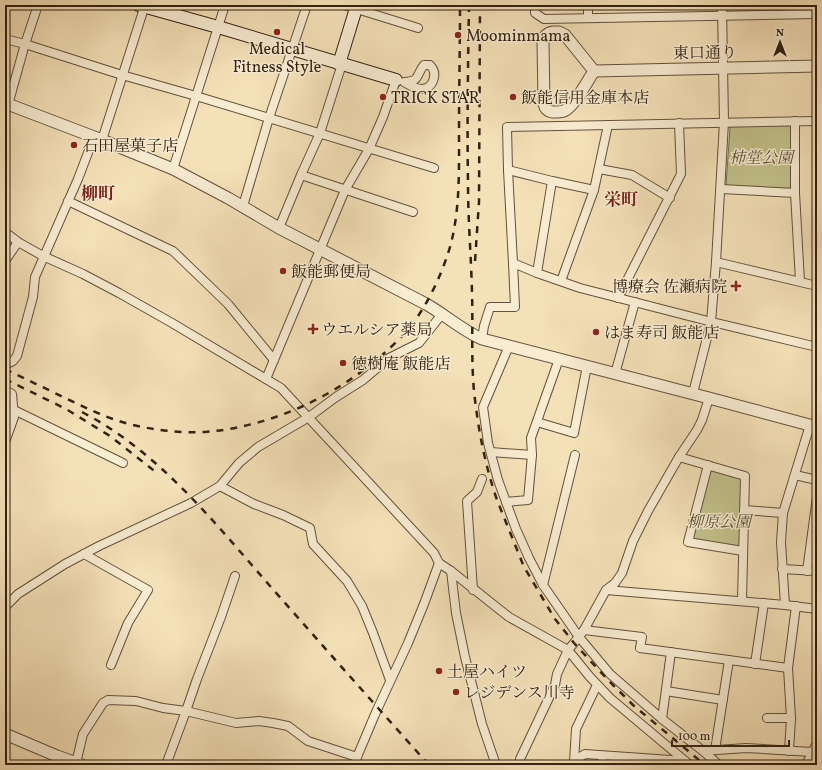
<svg xmlns="http://www.w3.org/2000/svg" width="822" height="770" viewBox="0 0 822 770" font-family="Vollkorn,'Noto Serif JP',serif">
<style>
.green{fill:#c2c18a;stroke:#7a714e}
.lines{fill:none;stroke-linecap:round;stroke-linejoin:round}
.minor-casing{stroke:#62513c;stroke-width:10}
.tertiary-casing{stroke:#62513c;stroke-width:13}
.secondary-casing{stroke:#312112;stroke-width:14}
.minor{stroke:#f8ecd1;stroke-width:8}
.tertiary{stroke:#f8ecd1;stroke-width:11}
.secondary{stroke:#f8ecd1;stroke-width:12}
.rail{stroke:#312112;stroke-width:2.5;stroke-dasharray:7 7;stroke-linecap:butt}
.poi-dot{fill:#8f2418;stroke:#f8ecd1;stroke-width:1.5}
.labels{text-anchor:middle;stroke-width:3;stroke-linejoin:round;paint-order:stroke}
.poi-label{font-size:16px;fill:#312112;stroke:#f8ecd1;text-anchor:start}
.street-label{font-size:16px;fill:#312112;stroke:#f8ecd1}
.park-label{font-size:16px;font-style:italic;fill:#5c5136;stroke:#f8ecd1}
.neighbourhood-label{font-size:17px;font-weight:bold;fill:#7a1f14;stroke:#f8ecd1}
</style>
<rect width="100%" height="100%" fill="#f5e1b8"/>
<filter id="stains"><feTurbulence type="fractalNoise" baseFrequency=".005" numOctaves="4"/><feColorMatrix values="0 0 0 0 .2 0 0 0 0 .09 0 0 0 0 .02 0 0 0 .5 -.17"/></filter>
<radialGradient id="worn" r=".72"><stop offset=".6" stop-color="#630" stop-opacity="0"/><stop offset="1" stop-color="#630" stop-opacity=".3"/></radialGradient>
<g class="green">
<polygon points="791,124 793,126 793,188 791,191 728,186 726,185 730,128 732,126"/>
<polygon points="708,465 745,476 743,551 688,542"/>
</g>
<g class="lines">
<defs>
<g id="minor">
<polyline points="344,5 418,28"/>
<polyline points="535,5 535,13 544,19 817,14"/>
<polyline points="588,18 588,5"/>
<polyline points="5,39 25,44 122,75 196,96 434,168"/>
<path d="M424,65H430C438,73 434,88 422,89C415,89 409,85 404,82C421,81 415,76 424,65Z"/>
<polyline points="8,105 25,44 38,5"/>
<polyline points="795,121 795,193 800,281"/>
<polyline points="102,140 145,5"/>
<polyline points="173,169 225,5"/>
<polyline points="599,169 632,175 670,198"/>
<polyline points="508,170 513,263"/>
<polyline points="301,175 413,212"/>
<polyline points="552,181 594,190"/>
<polyline points="721,189 795,193"/>
<polyline points="68,201 173,251 228,304 274,360"/>
<polyline points="243,206 269,118 307,5"/>
<polyline points="279,228 301,175 320,133 342,64"/>
<polyline points="5,232 18,242 43,256 83,274 119,293 172,323 281,388 434,553 439,563 451,571 509,617 568,650 590,677 610,698 690,765"/>
<polyline points="5,261 18,242"/>
<polyline points="716,262 817,286"/>
<polyline points="537,273 580,288 708,321 817,347"/>
<polyline points="561,281 594,190 608,125"/>
<polyline points="618,298 681,174 679,123"/>
<polyline points="482,339 484,326 490,307 515,307 513,263 537,273 552,181 508,170 507,127 817,121"/>
<polyline points="509,346 483,407 488,443 498,480 516,529 529,558 543,585 579,637 610,674 662,719 703,751 746,748 812,752"/>
<polyline points="5,360 9,363 13,361 17,356 33,297 35,277 78,179 94,137"/>
<polyline points="615,374 635,302"/>
<polyline points="266,379 345,190 369,149 383,117 396,80"/>
<polyline points="5,390 12,394 14,417 5,442"/>
<polyline points="693,393 711,322 716,262 724,122 722,5"/>
<polyline points="14,410 123,463"/>
<polyline points="537,422 574,433 587,366"/>
<polyline points="491,452 532,455"/>
<polyline points="679,457 745,476 742,601"/>
<polyline points="708,465 688,542 743,551"/>
<polyline points="795,475 817,480"/>
<polyline points="220,486 254,504 283,515 310,528 313,544 347,581 362,606 373,633 390,680"/>
<polyline points="506,502 528,500 532,455 531,438 559,359"/>
<polyline points="744,510 783,513"/>
<polyline points="84,554 148,590 128,623 111,665"/>
<polyline points="782,569 817,571"/>
<polyline points="451,571 456,613 465,657 482,724 496,765"/>
<polyline points="807,571 817,497"/>
<polyline points="543,585 575,455"/>
<polyline points="473,590 467,501 477,492 482,479"/>
<polyline points="606,590 615,583 622,573 633,541 648,511 679,457 697,430 702,420 709,398"/>
<polyline points="785,605 781,542 783,513 810,425"/>
<polyline points="5,607 18,594 65,564 99,546 191,503 220,486 239,463 258,447 309,417 336,397 363,380 389,358 419,343 442,314"/>
<polyline points="584,630 642,637 640,648 788,668"/>
<polyline points="755,664 764,603"/>
<polyline points="666,691 723,700"/>
<polyline points="767,718 791,718"/>
<polyline points="662,719 671,652"/>
<polyline points="715,750 729,660"/>
<polyline points="703,751 719,765"/>
<polyline points="789,751 791,718 788,668 796,606"/>
<polyline points="574,762 576,729 597,685"/>
<polyline points="76,763 82,738 83,734 103,703 108,700 136,701 163,708 186,711 236,723 259,721 273,723 288,726 308,741 357,757"/>
<polyline points="166,765 186,711 197,679 221,617 235,576"/>
<polyline points="355,765 357,757 376,712 408,643 424,604 439,563"/>
<polyline points="522,765 520,759 555,685 557,674 568,650 574,643 584,630 606,590 785,605 817,609"/>
<polyline points="571,765 580,757 585,754 685,761"/>
<polyline points="602,765 603,756"/>
<polyline points="806,765 817,743"/>
</g>
<g id="tertiary">
<path d="M553,32H559L565,35L594,71C588,80 574,107 564,111C561,112 556,112 552,112C547,111 545,109 544,104L543,42C544,36 547,33 553,32Z"/>
<polyline points="594,71 817,66"/>
<path d="M5,103L102,140L173,169L228,198L279,228L426,304C444,314 463,331 482,339L709,398L817,427"/>
<polyline points="5,734 57,756 82,765"/>
</g>
<g id="secondary">
<polyline points="139,5 218,27 396,80"/>
<polyline points="339,64 357,5"/>
</g>
</defs>
<use href="#minor" class="minor-casing"/>
<use href="#tertiary" class="tertiary-casing"/>
<use href="#secondary" class="secondary-casing"/>
<use href="#minor" class="minor"/>
<use href="#tertiary" class="tertiary"/>
<use href="#secondary" class="secondary"/>
<g class="rail">
<path d="M469,5C468,64 467,124 468,183C468,219 471,255 472,292C473,325 471,358 474,391C478,429 485,465 497,500L524,567L555,619L574,643L608,680L633,705L705,765"/>
<polyline points="475,261 479,202 480,5"/>
<path d="M5,369C25,379 45,388 65,398C90,410 115,422 142,427C163,431 184,433 205,432C280,426 353,388 404,334C425,311 441,277 450,247C460,211 459,172 459,134C459,91 460,48 460,5"/>
<polyline points="5,379 66,409 110,436 157,473"/>
<path d="M82,412C159,452 214,522 270,586C323,646 376,706 429,765"/>
</g>
</g>
<g class="poi-dot">
<circle cx="277" cy="32" r="4"/>
<circle cx="458" cy="35" r="4"/>
<circle cx="383" cy="97" r="4"/>
<circle cx="513" cy="97" r="4"/>
<circle cx="74" cy="145" r="4"/>
<circle cx="283" cy="271" r="4"/>
<path d="M734 280h4v4h4v4h-4v4h-4v-4h-4v-4h4z"/>
<path d="M311 323h4v4h4v4h-4v4h-4v-4h-4v-4h4z"/>
<circle cx="596" cy="332" r="4"/>
<circle cx="343" cy="363" r="4"/>
<circle cx="439" cy="671" r="4"/>
<circle cx="456" cy="692" r="4"/>
</g>
<g class="labels">
<g class="poi-label">
<text x="466" y="41">Moominmama</text>
<text x="277" y="54" text-anchor="middle">Medical<tspan x="277" dy="18">Fitness Style</tspan></text>
<text x="391" y="103">TRICK STAR</text>
<text x="521" y="103">飯能信用金庫本店</text>
<text x="82" y="151">石田屋菓子店</text>
<text x="291" y="277">飯能郵便局</text>
<text x="727" y="292" text-anchor="end">博療会 佐瀬病院</text>
<text x="321" y="335">ウエルシア薬局</text>
<text x="604" y="338">はま寿司 飯能店</text>
<text x="351" y="369">徳樹庵 飯能店</text>
<text x="447" y="677">土屋ハイツ</text>
<text x="464" y="698">レジデンス川寺</text>
</g>
<g class="street-label">
<text transform="translate(705 52) rotate(-1)" y="6">東口通り</text>
</g>
<g class="park-label">
<text x="761" y="163">柿堂公園</text>
<text x="719" y="527">柳原公園</text>
</g>
<g class="neighbourhood-label">
<text x="98" y="199">柳町</text>
<text x="621" y="205">栄町</text>
</g>
</g>
<rect width="822" height="770" fill="none" stroke="#f5e1b8" stroke-width="20"/>
<rect x="6" y="6" width="810" height="758" fill="none" stroke="#312112" stroke-width="2"/>
<rect x="10" y="10" width="802" height="750" fill="none" stroke="#312112"/>
<g transform="translate(780 42)" stroke="#f8ecd1" stroke-width="3" paint-order="stroke">
<path d="M0-3L7 15L0 10L-7 15Z" fill="#312112"/>
<text y="-6" font-size="11" font-weight="bold" text-anchor="middle" fill="#312112">N</text>
</g>
<path d="M672 740v6h117v-6" fill="none" stroke="#312112" stroke-width="2"/>
<text x="678" y="740" font-size="12" fill="#312112" stroke="#f8ecd1" stroke-width="3" paint-order="stroke">100 m</text>
<rect width="100%" height="100%" filter="url(#stains)"/>
<rect width="100%" height="100%" fill="url(#worn)"/>
</svg>
